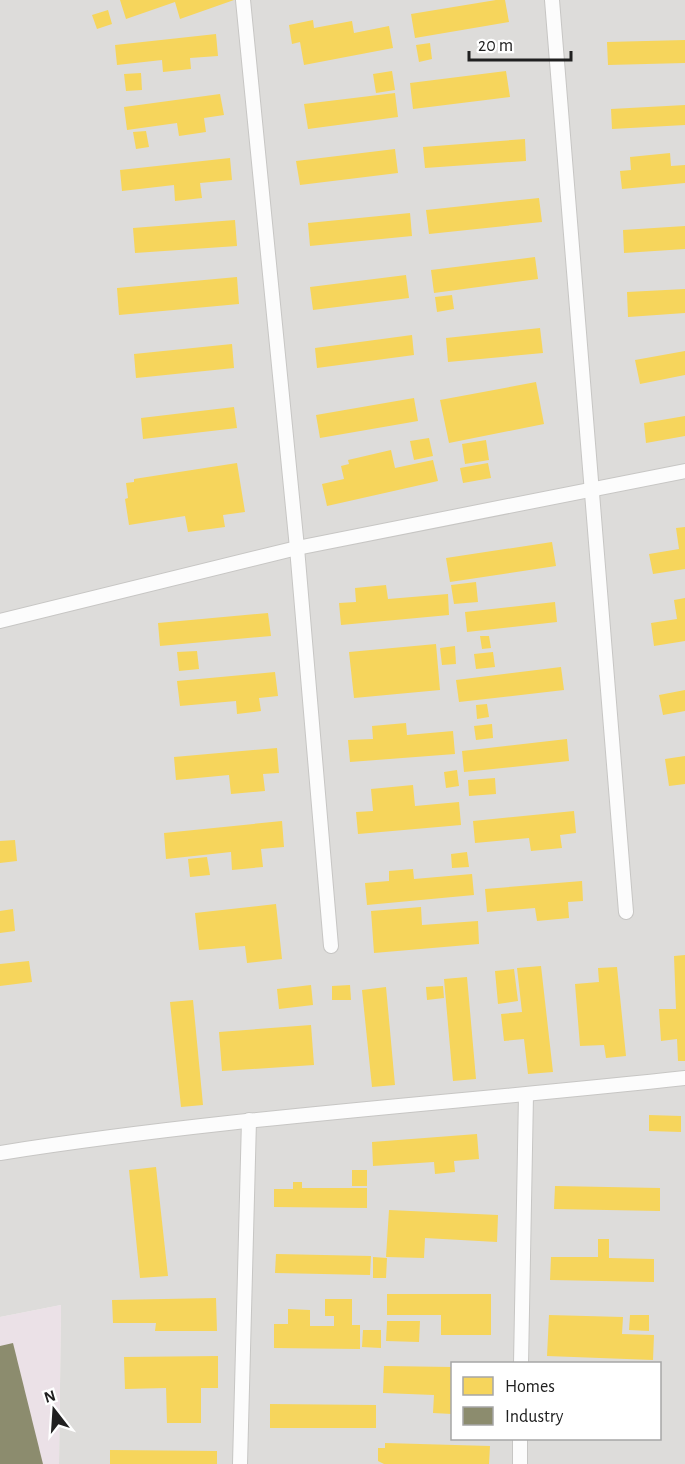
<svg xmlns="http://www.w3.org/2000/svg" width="685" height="1464" viewBox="0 0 685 1464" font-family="'Alegreya Sans',sans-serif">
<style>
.residential{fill:#dddcda;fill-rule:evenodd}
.industrial{fill:#ebe1e7}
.homes{fill:#f6d55c}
.industry{fill:#8c8c6e}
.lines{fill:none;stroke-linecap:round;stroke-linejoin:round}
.lane-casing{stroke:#c7c6c4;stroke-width:16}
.lane{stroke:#fcfcfc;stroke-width:14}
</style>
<rect width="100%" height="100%" fill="#eeece8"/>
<path class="residential" d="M0,0H685V1464H59L61,1305L0,1317ZM452,1364H660V1438H452Z"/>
<polygon class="industrial" points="61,1305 59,1464 0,1464 0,1317"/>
<g class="homes">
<polygon points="120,0 234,0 180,19 175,2 126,19"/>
<polygon points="496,0 505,0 509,22 415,38 411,14"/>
<polygon points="108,10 112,24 97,29 92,15"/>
<polygon points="313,20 314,28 352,21 354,33 389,26 393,48 304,65 300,42 292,44 289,25"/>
<polygon points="216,34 218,56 190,58 191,69 163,72 162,60 117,65 115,45"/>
<polygon points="685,40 685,63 608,65 607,42"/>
<polygon points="430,43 432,59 419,62 416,45"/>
<polygon points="392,71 395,90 376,93 373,74"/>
<polygon points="506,71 510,97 413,109 410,83"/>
<polygon points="141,73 142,90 126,91 124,74"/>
<polygon points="395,93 398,117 308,129 304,104"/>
<polygon points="220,94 224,115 204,118 206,132 179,136 177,123 127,130 124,107"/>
<polygon points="685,105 685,125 612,129 611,109"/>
<polygon points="146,131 149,147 136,149 133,132"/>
<polygon points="525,139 526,161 425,168 423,147"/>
<polygon points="395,149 398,173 300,185 296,161"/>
<polygon points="670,153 671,166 685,165 685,183 622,189 620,171 631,170 630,157"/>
<polygon points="230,158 232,180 200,183 202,198 175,201 174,185 122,191 120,170"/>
<polygon points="539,198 542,222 429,234 426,210"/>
<polygon points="410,213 412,236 310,246 308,223"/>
<polygon points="235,220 237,246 135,253 133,228"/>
<polygon points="685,226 685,249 624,253 623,230"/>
<polygon points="535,257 538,279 434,293 431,270"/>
<polygon points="406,275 409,298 313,310 310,287"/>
<polygon points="237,277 239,304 119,315 117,288"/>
<polygon points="685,289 685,313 628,317 627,292"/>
<polygon points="452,295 454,309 437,312 435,297"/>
<polygon points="540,328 543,353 448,362 446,338"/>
<polygon points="412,335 414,355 317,368 315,348"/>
<polygon points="232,344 234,368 136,378 134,354"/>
<polygon points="685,351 685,375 640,384 635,360"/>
<polygon points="536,382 544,424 449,443 440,400"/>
<polygon points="414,398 418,421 320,438 316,415"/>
<polygon points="234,407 237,428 143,439 141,418"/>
<polygon points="685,416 685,436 646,443 644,423"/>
<polygon points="429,438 433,456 414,460 410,441"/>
<polygon points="486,440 489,460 465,464 462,444"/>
<polygon points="391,450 395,468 433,460 438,481 327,506 322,484 344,479 341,466 349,464 348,460"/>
<polygon points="237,463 245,512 223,515 225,527 188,532 185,516 129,525 125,499 128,498 126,483 134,482 134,479"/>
<polygon points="488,463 491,478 463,483 460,468"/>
<polygon points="685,527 685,569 653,574 649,554 679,549 676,528"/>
<polygon points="552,542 556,566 450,582 446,558"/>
<polygon points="476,582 478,602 454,604 451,585"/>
<polygon points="386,585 388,599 448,594 449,615 341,625 339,603 356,602 355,588"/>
<polygon points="685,598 685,641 654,646 651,623 677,619 674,600"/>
<polygon points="555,602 557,622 467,632 465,612"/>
<polygon points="268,613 271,636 160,646 158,623"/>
<polygon points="480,636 489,636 491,648 482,649"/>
<polygon points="436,644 440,690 354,698 349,652"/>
<polygon points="455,646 456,664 442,665 440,648"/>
<polygon points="197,651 199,669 179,671 177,652"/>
<polygon points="493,652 495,667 476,669 474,654"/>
<polygon points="561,667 564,690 459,702 456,680"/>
<polygon points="275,672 278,696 259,698 261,711 237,714 236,701 180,706 177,681"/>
<polygon points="685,690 685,711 663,715 659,695"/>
<polygon points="487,704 489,717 477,719 476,705"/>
<polygon points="406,723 407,735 453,731 455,754 350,762 348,740 373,739 372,726"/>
<polygon points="492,724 493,738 476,740 474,726"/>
<polygon points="567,739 569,761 464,772 462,751"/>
<polygon points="277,748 279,773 263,774 265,791 231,794 229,775 176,780 174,757"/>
<polygon points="685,756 685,784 669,786 665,759"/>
<polygon points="457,770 459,786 446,788 444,772"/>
<polygon points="495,778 496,794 469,796 468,780"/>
<polygon points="413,785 415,806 459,802 461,825 358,834 356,812 373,811 371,789"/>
<polygon points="574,811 576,833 560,835 562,848 531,851 529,838 475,843 473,821"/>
<polygon points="282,821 284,847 261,849 263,867 232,870 231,852 166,859 164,833"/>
<polygon points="15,840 17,861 0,863 0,841"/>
<polygon points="467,852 469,867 452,868 451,854"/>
<polygon points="207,857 210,875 190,877 188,859"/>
<polygon points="413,869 414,879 472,874 474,895 367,905 365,883 389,881 389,871"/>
<polygon points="582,881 583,901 568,902 569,918 537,921 535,908 487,912 485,889"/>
<polygon points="276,904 282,959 247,963 245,946 199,950 195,913"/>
<polygon points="421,907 422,925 478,921 479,944 374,953 371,911"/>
<polygon points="13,909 15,931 0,933 0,911"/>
<polygon points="685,955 685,1061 678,1061 677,1039 661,1041 659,1009 676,1009 674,956"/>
<polygon points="29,961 32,982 0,986 0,964"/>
<polygon points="541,966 553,1072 528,1074 524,1039 504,1041 501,1014 522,1012 517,968"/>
<polygon points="617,967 626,1056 606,1058 604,1045 580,1046 575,984 599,982 598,968"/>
<polygon points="514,969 518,1001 498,1004 495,971"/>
<polygon points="467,977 476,1079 453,1081 444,979"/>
<polygon points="311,985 313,1005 279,1009 277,989"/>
<polygon points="350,985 351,1000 332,1000 332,986"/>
<polygon points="443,986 444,998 427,1000 426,987"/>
<polygon points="386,987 395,1085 372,1087 362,990"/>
<polygon points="193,1000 203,1105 181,1107 170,1002"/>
<polygon points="311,1025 314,1065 222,1071 219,1032"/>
<polygon points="649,1115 681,1116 681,1132 649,1131"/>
<polygon points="477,1134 479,1159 454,1161 455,1172 435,1174 434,1162 373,1166 372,1142"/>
<polygon points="156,1167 168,1276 140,1278 129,1170"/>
<rect x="352" y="1170" width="15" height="16"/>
<polygon points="293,1182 302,1182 302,1188 367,1188 367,1208 274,1207 274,1189 293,1189"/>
<polygon points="555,1186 660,1188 660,1211 554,1209"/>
<polygon points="389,1210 498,1215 497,1242 425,1238 424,1258 386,1257"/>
<polygon points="598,1239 609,1239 609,1258 654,1259 654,1282 550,1280 551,1257 598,1257"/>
<polygon points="276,1254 371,1256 370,1275 275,1273"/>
<polygon points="373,1257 387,1258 386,1278 373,1278"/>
<polygon points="387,1294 491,1294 491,1335 441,1335 441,1315 387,1315"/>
<polygon points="216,1298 217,1331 155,1331 156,1323 113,1323 112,1300"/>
<polygon points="325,1299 352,1299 352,1325 360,1325 360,1349 274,1348 274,1324 288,1324 288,1309 310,1310 310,1326 334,1326 334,1316 325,1316"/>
<polygon points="549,1315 623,1317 622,1334 654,1335 653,1360 547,1356"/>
<polygon points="630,1315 649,1315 649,1331 629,1330"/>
<polygon points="387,1321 420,1321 419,1342 386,1341"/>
<polygon points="363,1330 381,1330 381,1348 362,1347"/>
<polygon points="218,1356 218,1388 201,1388 201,1423 167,1423 166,1388 125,1389 124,1357"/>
<polygon points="384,1366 452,1367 452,1414 433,1413 434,1395 383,1393"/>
<polygon points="270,1404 376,1405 376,1428 270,1428"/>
<polygon points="385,1443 490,1446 489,1464 384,1464 378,1461 378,1448 385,1448"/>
<polygon points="110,1450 217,1451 217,1464 110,1464"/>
</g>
<polygon class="industry" points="13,1343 43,1464 0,1464 0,1346"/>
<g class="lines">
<defs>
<g id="lane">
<polyline points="243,0 297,548 331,946"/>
<polyline points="552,0 626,912"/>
<polyline points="0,621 297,548 685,471"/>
<path d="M0,1153C227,1117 456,1103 685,1078"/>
<polyline points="521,1364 526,1095"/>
<polyline points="240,1464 249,1120"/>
<polyline points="520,1464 520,1438"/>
</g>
</defs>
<use href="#lane" class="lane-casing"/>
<use href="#lane" class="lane"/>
</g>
<rect x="451" y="1362" width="210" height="78" fill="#ffffff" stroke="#a6a6a6" stroke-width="1.5"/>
<rect x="463" y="1377" width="30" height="18" fill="#f6d55c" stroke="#a6a6a6" stroke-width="1.5"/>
<text x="505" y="1392" font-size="18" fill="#202020">Homes</text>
<rect x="463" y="1407" width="30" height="18" fill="#8c8c6e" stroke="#a6a6a6" stroke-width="1.5"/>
<text x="505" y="1422" font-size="18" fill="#202020">Industry</text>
<g transform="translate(54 1410) rotate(343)" stroke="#ffffff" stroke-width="4.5" paint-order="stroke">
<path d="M0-4.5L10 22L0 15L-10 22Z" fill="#202020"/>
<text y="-9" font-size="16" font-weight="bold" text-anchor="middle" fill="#202020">N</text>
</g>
<path d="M469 51v9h102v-9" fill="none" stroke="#202020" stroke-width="3"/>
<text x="478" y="51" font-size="18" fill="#202020" stroke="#ffffff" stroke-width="4.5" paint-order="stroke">20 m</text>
</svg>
